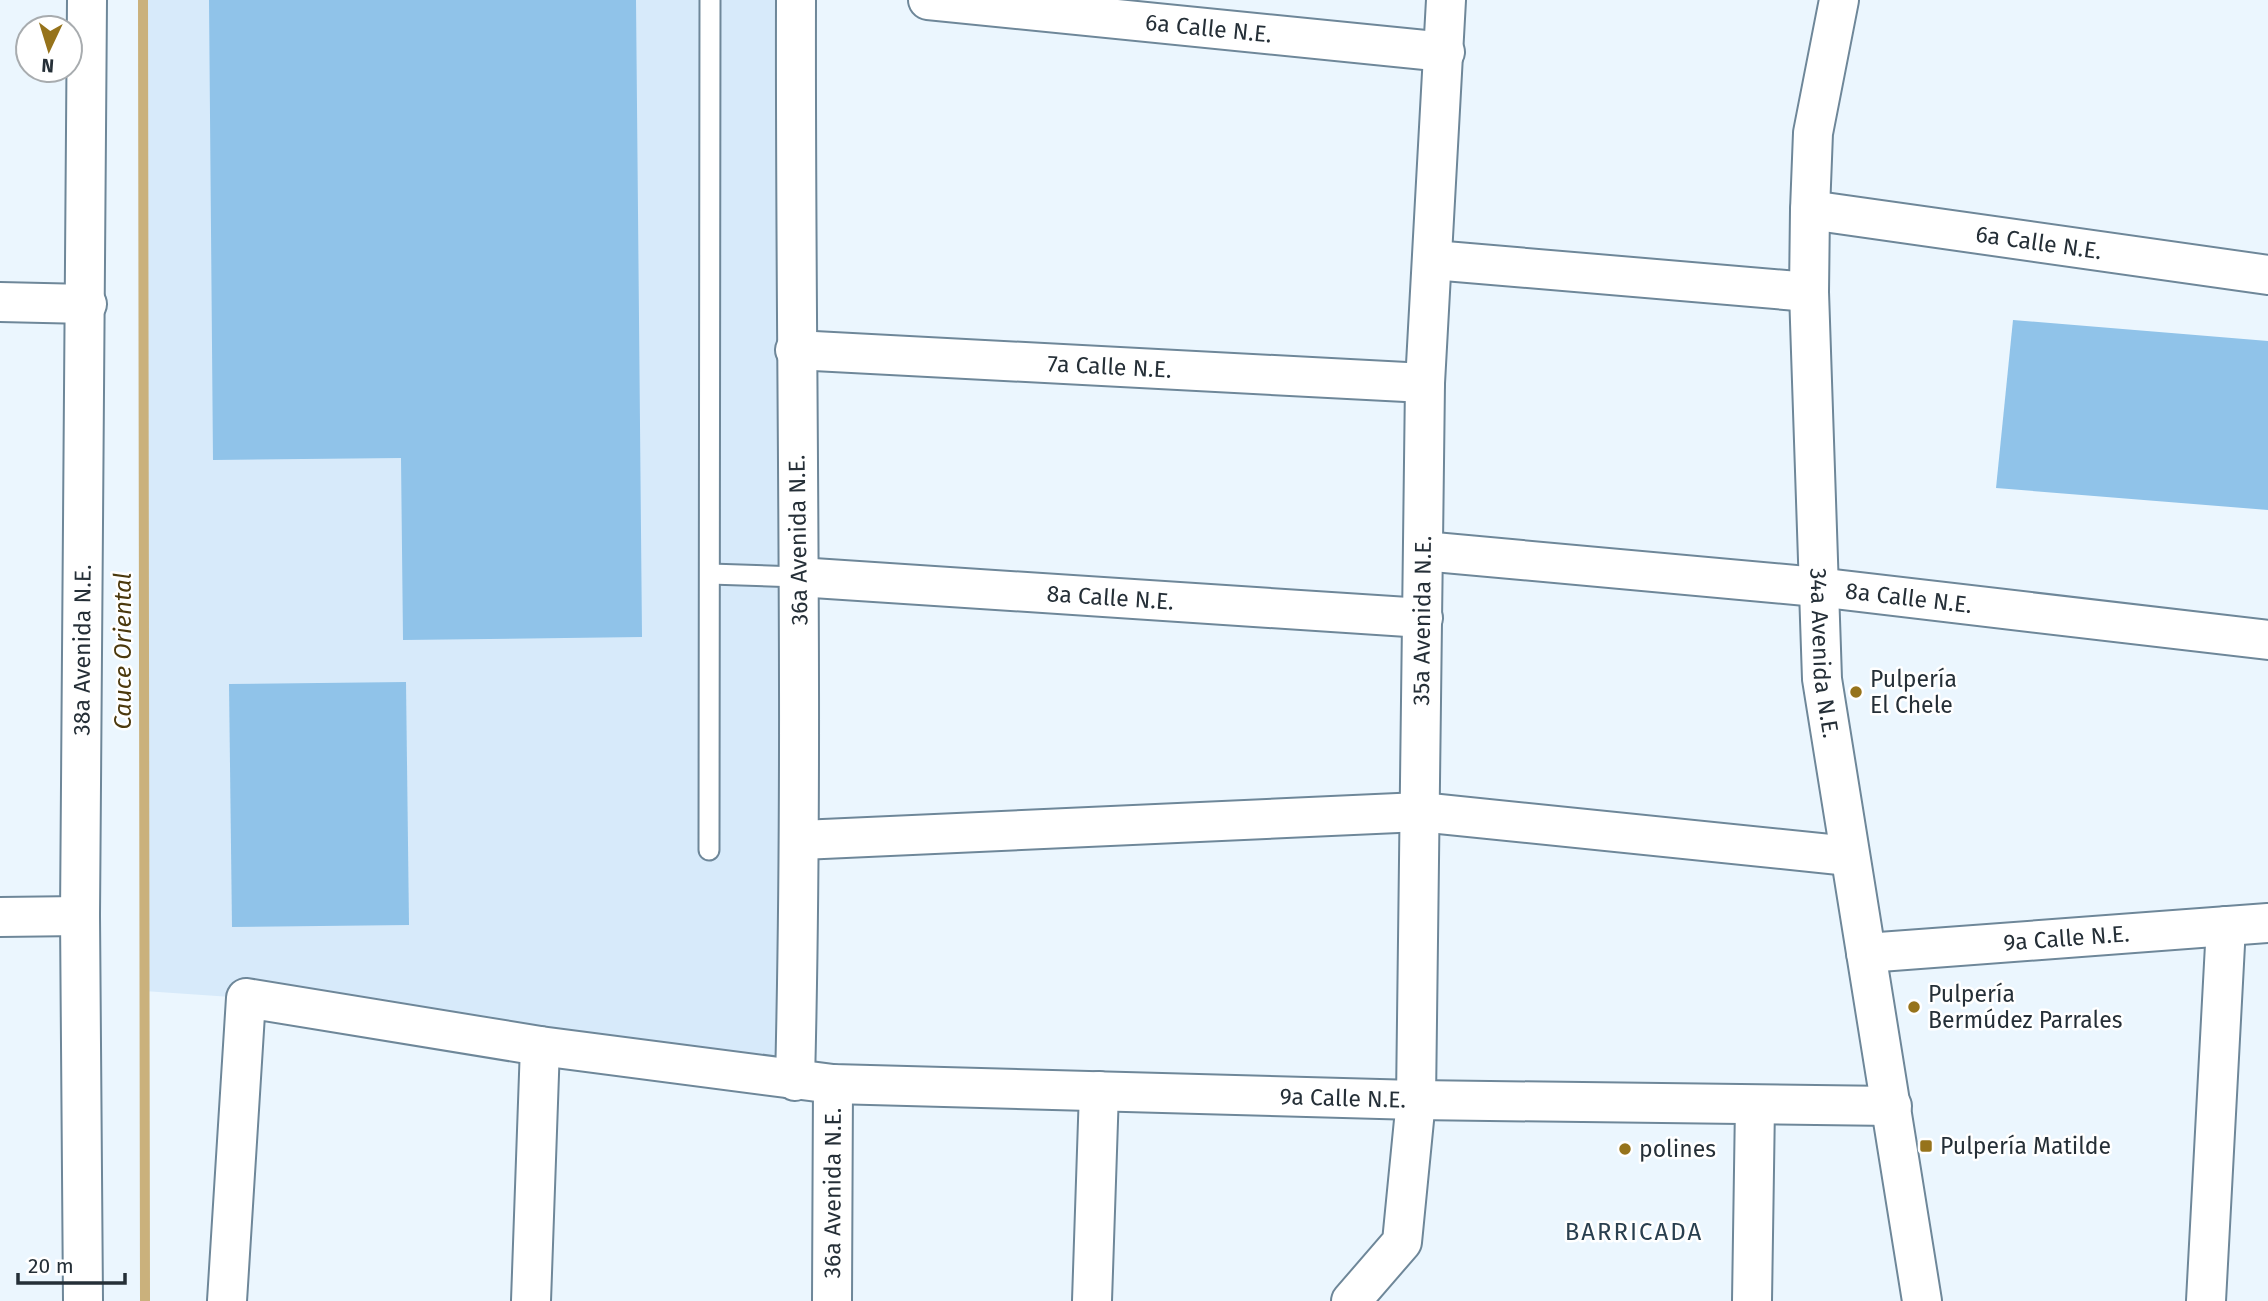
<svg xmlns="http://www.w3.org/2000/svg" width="2268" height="1301" viewBox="0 0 2268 1301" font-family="'Fira Sans',sans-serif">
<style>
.built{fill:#d7eafa}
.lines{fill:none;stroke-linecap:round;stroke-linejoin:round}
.stream{stroke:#cab17c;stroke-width:10}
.building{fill:#90c3e9}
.lane-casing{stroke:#6e8799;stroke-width:23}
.street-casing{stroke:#6e8799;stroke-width:42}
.lane{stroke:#fff;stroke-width:19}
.street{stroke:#fff;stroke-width:38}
.poi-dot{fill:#96731b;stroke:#fff;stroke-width:2.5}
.labels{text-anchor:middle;stroke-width:5;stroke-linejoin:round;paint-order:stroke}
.street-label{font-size:23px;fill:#252f37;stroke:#fff}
.poi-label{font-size:23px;fill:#252f37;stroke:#fff;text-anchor:start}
.water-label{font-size:24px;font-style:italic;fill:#4b390d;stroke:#fff}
.neighbourhood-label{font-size:24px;letter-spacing:2px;fill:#293f4f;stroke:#fff}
</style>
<rect width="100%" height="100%" fill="#ebf6fe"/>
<polygon class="built" points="142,0 791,0 795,1081 246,998 144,991"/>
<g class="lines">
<polyline class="stream" points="143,0 145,1301"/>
</g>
<g class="building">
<polygon points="209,0 636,0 642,637 403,640 401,458 213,460"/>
<polygon points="2013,320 2268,341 2268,510 1996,488"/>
<polygon points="406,682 409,925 232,927 229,684"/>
</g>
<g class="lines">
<defs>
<g id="lane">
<polyline points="710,574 798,577"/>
<polyline points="709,850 710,0"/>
</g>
<g id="street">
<path id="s1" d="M928,0L1445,52"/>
<path id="s2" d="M1839,0L1813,133L1810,210L1809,292L1822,679L1922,1301"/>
<path id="s3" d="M1810,210L2268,275"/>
<polyline points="1433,260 1809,292"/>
<polyline points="0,302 87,304"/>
<path id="s4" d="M795,350L1425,383"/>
<path id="s5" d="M1423,551L1817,587L2268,640"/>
<path id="s6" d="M798,577L1423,618"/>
<polyline points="801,840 1420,812 1849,856"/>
<polyline points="0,917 80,916"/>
<path id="s7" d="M1866,953L2268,923"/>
<path d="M795,1081C804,721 795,360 796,0"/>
<path id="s8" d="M83,1301L80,916L87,0"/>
<path id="s9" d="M227,1301L246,998L540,1046L833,1084L1416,1100L1892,1106"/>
<polyline points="531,1301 540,1046"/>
<path id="s10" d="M832,1301L833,1084"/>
<polyline points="1092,1301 1099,1091"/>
<path id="s11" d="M1351,1301L1402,1242L1416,1100L1425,383L1446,0"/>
<polyline points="1752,1301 1755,1105"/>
<polyline points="2206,1301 2226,926"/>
</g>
</defs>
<use href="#lane" class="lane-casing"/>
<use href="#street" class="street-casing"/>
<use href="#lane" class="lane"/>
<use href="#street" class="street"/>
</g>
<g class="poi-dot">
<circle cx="1856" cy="692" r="7"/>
<circle cx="1914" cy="1007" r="7"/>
<rect x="1919" y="1139" width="14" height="14" rx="3.5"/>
<circle cx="1625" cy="1149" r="7"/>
</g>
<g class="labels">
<g class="street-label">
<text dy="8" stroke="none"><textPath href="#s1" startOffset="282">6a Calle N.E.</textPath></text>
<text dy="8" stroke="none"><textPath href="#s3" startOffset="231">6a Calle N.E.</textPath></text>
<text dy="8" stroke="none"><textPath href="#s4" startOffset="315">7a Calle N.E.</textPath></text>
<text transform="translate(798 540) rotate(-91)" y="8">36a Avenida N.E.</text>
<text dy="8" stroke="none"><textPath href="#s6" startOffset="313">8a Calle N.E.</textPath></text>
<text dy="8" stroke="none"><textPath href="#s5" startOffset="488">8a Calle N.E.</textPath></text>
<text dy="8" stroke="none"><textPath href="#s11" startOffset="700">35a Avenida N.E.</textPath></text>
<text dy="8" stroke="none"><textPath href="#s8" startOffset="651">38a Avenida N.E.</textPath></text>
<text dy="8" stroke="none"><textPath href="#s2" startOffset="656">34a Avenida N.E.</textPath></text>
<text dy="8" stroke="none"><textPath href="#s7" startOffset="201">9a Calle N.E.</textPath></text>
<text dy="8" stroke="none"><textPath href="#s9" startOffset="1407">9a Calle N.E.</textPath></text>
<text dy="8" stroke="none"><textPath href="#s10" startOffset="108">36a Avenida N.E.</textPath></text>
</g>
<g class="poi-label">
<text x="1870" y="687">Pulpería<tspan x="1870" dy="26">El Chele</tspan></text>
<text x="1928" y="1002">Pulpería<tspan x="1928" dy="26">Bermúdez Parrales</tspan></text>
<text x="1940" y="1154">Pulpería Matilde</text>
<text x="1639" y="1157">polines</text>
</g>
<g class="water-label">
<text transform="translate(123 651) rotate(-90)" y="8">Cauce Oriental</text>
</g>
<g class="neighbourhood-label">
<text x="1634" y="1240">BARRICADA</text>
</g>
</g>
<g transform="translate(49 49) rotate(184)"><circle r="33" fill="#ffffff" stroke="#a8acaf" stroke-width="2"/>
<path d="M0-5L12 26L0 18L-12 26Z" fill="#96731b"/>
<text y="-10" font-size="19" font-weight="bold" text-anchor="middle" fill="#252f37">N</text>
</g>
<path d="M18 1273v10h107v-10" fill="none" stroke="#252f37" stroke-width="3.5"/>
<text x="28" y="1273" font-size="21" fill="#252f37" stroke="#ffffff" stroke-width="5" paint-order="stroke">20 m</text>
</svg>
